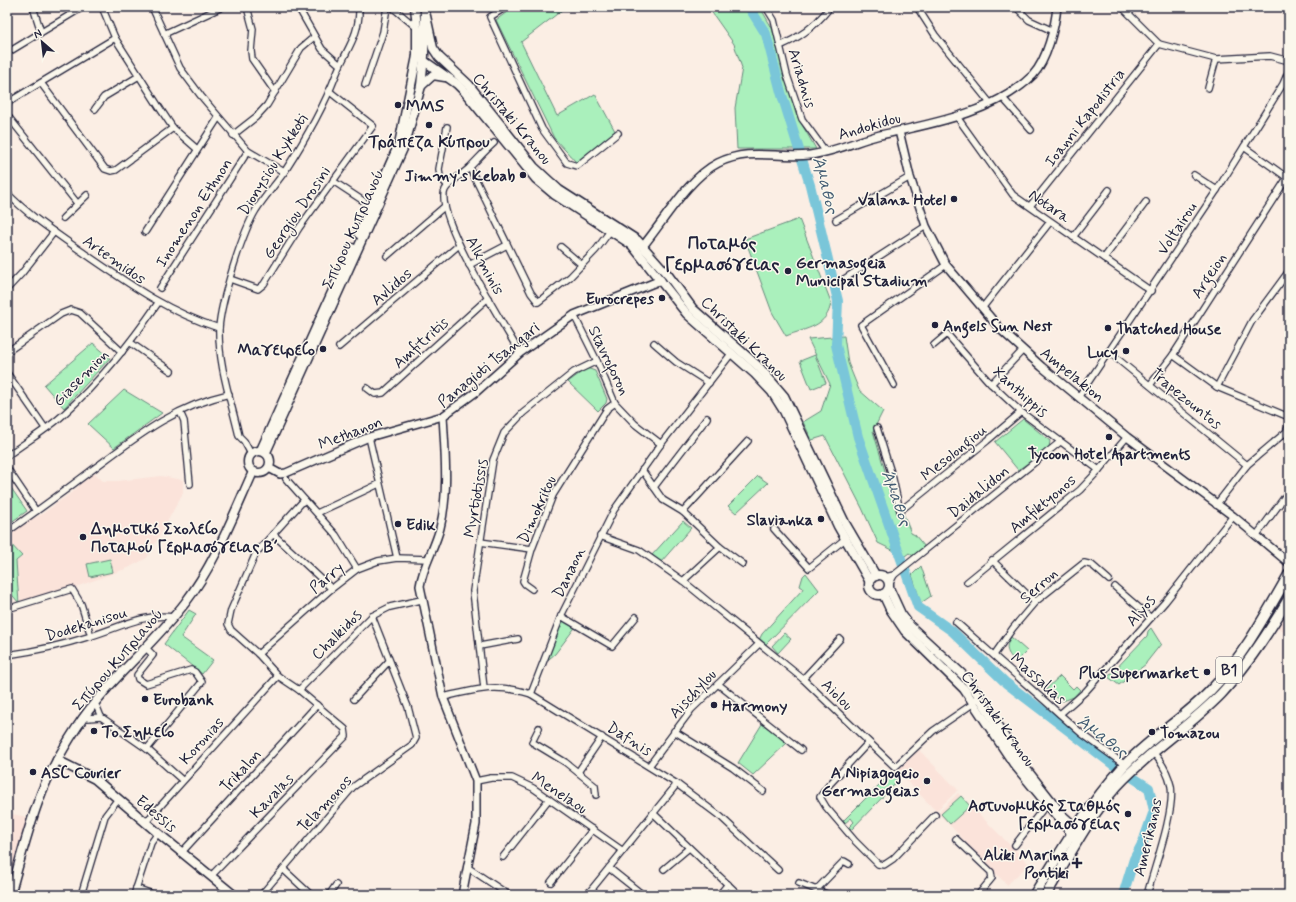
<svg xmlns="http://www.w3.org/2000/svg" width="1296" height="902" viewBox="0 0 1296 902" font-family="Mynerve,sans-serif">
<style>
.built{fill:#fbe3da}
.green{fill:#aaf0bc;stroke:#66897c}
.lines{fill:none;stroke-linecap:round;stroke-linejoin:round}
.river{stroke:#7ac6d9;stroke-width:10}
.minor-casing{stroke:#22223b;stroke-width:8}
.tertiary-casing{stroke:#22223b;stroke-width:10}
.secondary-casing{stroke:#22223b;stroke-width:11}
.primary-casing{stroke:#22223b;stroke-width:12}
.minor{stroke:#fbf7ec;stroke-width:5.5}
.tertiary{stroke:#fbf7ec;stroke-width:7}
.secondary{stroke:#fbf7ec;stroke-width:8}
.primary{stroke:#fbf7ec;stroke-width:9}
.poi-dot{fill:#22223b;stroke:#fbf7ec;stroke-width:1.5}
.labels{text-anchor:middle;stroke-width:3;stroke-linejoin:round;paint-order:stroke}
.shield{fill:#fbf7ec;stroke:#636270;stroke-width:1}
.shield-label{font-size:15px;font-weight:bold;fill:#22223b}
.street-label{font-size:16px;fill:#22223b;stroke:#fbf7ec}
.poi-label{font-size:16px;font-weight:bold;fill:#22223b;stroke:#fbf7ec;text-anchor:start}
.water-label{font-size:17px;font-style:italic;fill:#415b72;stroke:#fbf7ec}
.quarter-label{font-size:18px;font-weight:bold;fill:#22223b;stroke:#fbf7ec}
</style>
<rect width="100%" height="100%" fill="#fbeee4"/>
<filter id="ink" filterUnits="userSpaceOnUse"><feTurbulence type="fractalNoise" baseFrequency=".025" numOctaves="2"/><feDisplacementMap in="SourceGraphic" scale="8" xChannelSelector="R" yChannelSelector="G"/><feConvolveMatrix kernelMatrix="1 2 1 2 8 2 1 2 1" color-interpolation-filters="sRGB"/></filter>
<g filter="url(#ink)">
<g class="built">
<polygon points="94,473 103,481 118,481 161,476 183,480 183,493 147,558 128,568 73,588 20,601 17,561 23,556 7,539 7,535 23,523 41,515 75,490 85,478"/>
<polygon points="1289,606 1289,636 1277,627"/>
<polygon points="919,750 958,790 936,811 897,771"/>
<polygon points="958,793 1029,864 1007,885 938,813"/>
<polygon points="7,813 32,818 7,894"/>
</g>
<g class="green">
<polygon points="514,7 566,7 521,42 557,116 595,94 615,131 576,162 554,138 496,20"/>
<polygon points="708,7 760,7 772,28 796,114 816,149 737,149 735,108 742,68 734,44"/>
<path d="M799,219L831,302C828,327 806,328 786,336L772,312L745,239Z"/>
<polygon points="844,336 848,363 859,390 883,411 873,431 898,514 903,513 911,533 915,535 925,547 913,556 909,553 905,556 878,543 862,508 825,436 812,440 803,422 821,411 830,384 808,339"/>
<polygon points="93,343 110,358 64,408 44,385"/>
<polygon points="815,355 826,383 811,389 800,361"/>
<polygon points="587,368 595,371 607,399 606,403 598,411 568,382"/>
<polygon points="124,390 162,413 114,448 88,424"/>
<polygon points="1023,419 1050,441 1049,448 1018,470 995,442"/>
<polygon points="758,476 768,483 736,513 728,506"/>
<polygon points="7,482 27,511 7,525"/>
<polygon points="683,521 691,528 661,562 652,555"/>
<polygon points="7,540 22,556 16,561 19,603 7,589"/>
<polygon points="110,559 113,572 90,577 87,564"/>
<polygon points="921,566 931,596 921,603 912,575"/>
<polygon points="806,573 819,590 765,645 759,640 762,634 802,590 803,588 800,586 803,576"/>
<polygon points="189,610 196,614 181,637 213,660 202,674 164,644"/>
<polygon points="561,616 577,625 555,654 544,663"/>
<polygon points="1151,628 1161,644 1146,663 1146,664 1119,685 1108,677 1147,636 1148,631"/>
<polygon points="784,633 791,639 778,653 772,646"/>
<path d="M1011,637L1027,651L1016,662C1007,653 1004,648 1011,637Z"/>
<polygon points="1060,676 1073,689 1076,686 1080,690 1074,697 1063,701 1056,698 1051,690 1045,690"/>
<polygon points="762,724 788,742 753,775 738,763"/>
<polygon points="890,774 898,781 851,830 849,827 854,822 851,818 845,823 843,821"/>
<polygon points="961,796 970,806 950,824 941,814"/>
</g>
<g class="lines">
<polyline class="river" points="749,7 766,34 781,92 810,185 838,301 836,345 858,437 918,607 952,631 1006,683 1115,766 1149,788 1154,811 1143,842 1134,859 1123,895"/>
<defs>
<g id="minor">
<polyline points="33,7 41,32"/>
<polyline points="102,7 115,38 159,107 173,128 197,149"/>
<polyline points="152,7 180,68 201,96 248,151 284,172"/>
<polyline points="247,7 253,29 251,51 252,59 275,92"/>
<polyline points="298,7 322,49 340,65"/>
<polyline points="392,7 417,28"/>
<polyline points="506,7 490,17 542,129 567,163 577,166 618,133"/>
<polyline points="766,7 774,20 787,75 802,119 826,152"/>
<polyline points="917,7 935,35 990,103"/>
<polyline points="1016,7 1029,20 1053,31"/>
<polyline points="1122,7 1159,44 1216,59 1270,56 1289,61"/>
<polyline points="164,34 222,7"/>
<path d="M780,46C799,38 814,27 827,11"/>
<polyline points="7,53 83,7"/>
<polyline points="41,83 105,169 111,171 116,170 173,128"/>
<polyline points="365,85 383,32 387,7"/>
<polyline points="1208,88 1216,59"/>
<polyline points="1002,97 1031,130"/>
<polyline points="7,103 115,38"/>
<polyline points="95,109 104,97 139,76"/>
<polyline points="7,115 77,203"/>
<polyline points="957,117 1013,195 1151,291"/>
<polyline points="447,127 439,169 440,177 448,186"/>
<polyline points="233,135 256,117 267,105 301,48 314,37"/>
<path d="M494,143C485,151 478,159 470,167C463,175 450,180 445,190C434,215 505,327 520,353"/>
<polyline points="1244,147 1289,179"/>
<polyline points="470,168 531,293 538,302 570,277 596,250 610,231"/>
<polyline points="1194,175 1217,190"/>
<polyline points="333,181 371,206"/>
<path d="M7,193C29,216 56,233 81,251C126,282 167,312 219,328"/>
<polyline points="1030,206 1159,44"/>
<polyline points="63,218 87,195"/>
<polyline points="836,220 910,177"/>
<polyline points="145,232 218,118"/>
<polyline points="1073,237 1109,190"/>
<polyline points="561,247 582,265"/>
<polyline points="387,256 445,206"/>
<polyline points="1104,258 1146,202"/>
<polyline points="469,265 507,245"/>
<polyline points="230,279 258,289 264,284 299,228 373,126 329,91"/>
<polyline points="844,279 926,226"/>
<polyline points="160,288 248,151"/>
<polyline points="7,289 22,273 54,232"/>
<polyline points="983,307 1050,222"/>
<polyline points="574,315 597,361 615,403 635,424 661,444"/>
<polyline points="131,343 171,371"/>
<polyline points="654,343 676,362 709,383"/>
<polyline points="934,345 947,334 989,382 1021,412 1099,470"/>
<polyline points="339,347 459,245"/>
<polyline points="7,352 61,314 71,310 80,313 122,352"/>
<polyline points="1109,352 1247,465"/>
<polyline points="1173,355 1217,387 1289,417"/>
<polyline points="7,373 45,428"/>
<polyline points="991,384 1023,350"/>
<polyline points="894,385 861,325 946,265"/>
<polyline points="1150,385 1173,355 1287,178"/>
<polyline points="1217,387 1252,321 1289,271"/>
<polyline points="367,388 375,394 383,393 488,298"/>
<polyline points="1079,396 1217,190 1283,84 1289,70"/>
<polyline points="180,412 184,421 190,484"/>
<polyline points="877,428 893,479 900,511 987,441 1021,412"/>
<polyline points="369,437 397,558"/>
<path d="M251,454L244,441L239,436C231,401 218,364 219,328C221,301 242,233 256,210C265,196 276,184 285,171C305,140 323,109 336,75C346,49 360,36 359,7"/>
<path d="M7,456C25,442 47,430 64,414C100,381 130,344 158,303"/>
<polyline points="7,468 36,511"/>
<polyline points="642,470 663,500 683,512 720,547 743,564"/>
<polyline points="286,479 336,535 357,569"/>
<polyline points="654,487 707,418"/>
<polyline points="1216,505 1247,465 1286,432 1289,425"/>
<polyline points="683,512 748,441"/>
<polyline points="317,513 379,484"/>
<polyline points="774,529 809,568 845,539"/>
<path d="M7,532C37,511 67,489 96,467C139,435 176,406 229,394"/>
<polyline points="273,534 331,588"/>
<polyline points="600,536 639,550 683,581 803,679 895,767 933,731 974,703 978,695"/>
<polyline points="1256,536 1289,491"/>
<polyline points="480,542 532,549"/>
<polyline points="992,560 1035,602"/>
<polyline points="885,577 894,575 1060,442"/>
<polyline points="683,581 720,547"/>
<polyline points="967,582 1080,490 1099,470 1127,437"/>
<polyline points="889,585 894,575"/>
<polyline points="1115,587 1151,618"/>
<polyline points="532,589 525,584 523,581 532,549 553,495 607,409 615,403"/>
<polyline points="7,609 72,589 81,604 91,636"/>
<polyline points="561,616 612,646 636,617"/>
<polyline points="956,622 1081,733 1125,765"/>
<polyline points="480,646 518,639"/>
<polyline points="258,654 330,590 357,569 378,561 397,558 428,559"/>
<path d="M7,655C36,651 63,645 91,636C118,628 144,613 173,617"/>
<polyline points="994,655 1013,628 1035,602 1084,563 1092,565 1109,580"/>
<polyline points="803,679 840,639"/>
<polyline points="718,684 801,750"/>
<polyline points="484,688 473,591 493,460 504,433 523,413 574,372 597,361"/>
<polyline points="299,690 372,616 390,607 421,600"/>
<polyline points="531,694 561,616 614,510 661,444 731,354"/>
<path d="M443,697C478,689 496,683 531,694L677,784L721,817L778,870"/>
<polyline points="354,699 389,661"/>
<polyline points="97,707 101,717 147,749 182,780"/>
<polyline points="1060,714 1086,691 1165,602 1233,516"/>
<polyline points="88,718 101,717"/>
<polyline points="539,728 532,742 565,762 595,786 596,795"/>
<polyline points="674,731 733,768 763,791"/>
<polyline points="868,743 829,785 820,797 826,807 855,841 878,864 884,865 893,859 935,815"/>
<polyline points="147,749 202,682 195,672 191,670 146,684 138,679 137,675 153,655 148,650"/>
<polyline points="649,766 691,710 759,644"/>
<polyline points="578,772 602,737"/>
<polyline points="476,781 491,778 512,778 533,788 623,851"/>
<polyline points="653,813 739,895"/>
<polyline points="145,823 278,676"/>
<polyline points="956,839 991,872 992,878 978,895"/>
<polyline points="1015,845 1046,805"/>
<polyline points="182,852 317,705"/>
<polyline points="503,857 549,799"/>
<polyline points="467,867 509,895"/>
<polyline points="609,868 643,895"/>
<polyline points="283,869 311,895"/>
<polyline points="664,869 689,848"/>
<polyline points="211,876 346,736 345,729 299,690 278,676 258,654 231,630 228,624 231,610 256,553 304,500"/>
<polyline points="551,882 593,829"/>
<polyline points="799,883 829,895"/>
<polyline points="136,888 155,895"/>
<polyline points="816,890 844,861 849,864"/>
<polyline points="81,895 105,816 118,799"/>
<polyline points="134,895 151,843 158,833"/>
<polyline points="261,895 353,787 412,745 416,738 408,707 372,616"/>
<polyline points="329,895 336,885"/>
<polyline points="587,895 677,784"/>
<polyline points="719,895 728,884"/>
<path d="M1147,895C1154,868 1175,812 1171,786C1168,773 1161,761 1152,751"/>
</g>
<g id="tertiary">
<polyline points="899,131 910,177 926,226 946,265 1001,330 1042,367 1127,437 1233,516 1289,563"/>
<path d="M643,246C664,221 688,178 718,163C751,147 776,159 810,155C834,152 856,141 880,135C930,124 995,113 1033,75C1047,60 1055,27 1057,7"/>
<path d="M443,416C445,452 449,493 440,528C435,548 423,566 420,586L443,697L476,781V824L462,895"/>
<polyline points="269,468 280,474 286,473 369,437 443,416 476,392 520,353 574,315 661,280"/>
</g>
<g id="secondary">
<polyline points="426,16 433,48 439,57 469,85 534,167 559,190 637,240 668,275 693,309 760,368 784,396 845,523 876,576"/>
<polyline points="417,56 457,84 464,91 536,179 555,195 632,245 687,314 755,374 772,392 784,411 838,526 870,582"/>
<polyline points="421,86 433,75 445,77"/>
<polyline points="359,234 399,144 417,56 417,28 415,7"/>
<polyline points="261,450 352,248"/>
<circle cx="259" cy="462" r="11"/>
<polyline points="266,452 405,144 421,86 424,56 425,7"/>
<circle cx="879" cy="585" r="10"/>
<polyline points="889,588 901,614 910,626 964,676 978,695 1019,760 1063,816 1081,832"/>
<polyline points="883,594 890,609 905,631 964,689 1014,764 1076,839"/>
<polyline points="57,760 95,779 158,833 234,895"/>
<path d="M10,895C19,864 27,832 38,802C47,776 62,750 77,727C107,681 151,647 185,603C215,564 233,516 253,472"/>
</g>
<g id="primary">
<path d="M1034,895C1061,851 1087,806 1122,768C1148,739 1182,720 1209,692C1243,657 1265,616 1289,574"/>
<path d="M1046,895C1068,858 1088,818 1117,786C1149,751 1189,727 1221,694C1248,665 1269,632 1289,598"/>
</g>
</defs>
<use href="#minor" class="minor-casing"/>
<use href="#tertiary" class="tertiary-casing"/>
<use href="#secondary" class="secondary-casing"/>
<use href="#primary" class="primary-casing"/>
<use href="#minor" class="minor"/>
<use href="#tertiary" class="tertiary"/>
<use href="#secondary" class="secondary"/>
<use href="#primary" class="primary"/>
</g>
</g>
<g class="poi-dot">
<circle cx="398" cy="105" r="4"/>
<circle cx="429" cy="125" r="4"/>
<circle cx="523" cy="175" r="4"/>
<circle cx="954" cy="199" r="4"/>
<circle cx="788" cy="271" r="4"/>
<circle cx="662" cy="298" r="4"/>
<circle cx="935" cy="325" r="4"/>
<circle cx="1108" cy="328" r="4"/>
<circle cx="323" cy="349" r="4"/>
<circle cx="1126" cy="351" r="4"/>
<circle cx="1109" cy="437" r="4"/>
<circle cx="821" cy="519" r="4"/>
<circle cx="398" cy="524" r="4"/>
<circle cx="83" cy="537" r="4"/>
<circle cx="1207" cy="672" r="4"/>
<circle cx="145" cy="699" r="4"/>
<circle cx="714" cy="705" r="4"/>
<circle cx="94" cy="731" r="4"/>
<circle cx="1152" cy="732" r="4"/>
<circle cx="33" cy="772" r="4"/>
<circle cx="927" cy="781" r="4"/>
<circle cx="1128" cy="814" r="4"/>
<path d="M1075 857h4v4h4v4h-4v4h-4v-4h-4v-4h4z"/>
</g>
<g class="labels">
<rect class="shield" x="1216" y="657" width="26" height="26" rx="3"/>
<g class="shield-label">
<text x="1229" y="675">B1</text>
</g>
<g class="street-label">
<text transform="translate(803 78) rotate(73)" y="6">Ariadnis</text>
<text transform="translate(1084 117) rotate(-52)" y="6">Ioanni Kapodistria</text>
<text transform="translate(513 118) rotate(50)" y="6">Christaki Kranou</text>
<text transform="translate(869 125) rotate(-16)" y="6">Andokidou</text>
<text transform="translate(272 164) rotate(-58)" y="6">Dionysiou Kykkoti</text>
<text transform="translate(1050 205) rotate(35)" y="6">Notara</text>
<text transform="translate(193 212) rotate(-57)" y="6">Inomenon Ethnon</text>
<text transform="translate(296 212) rotate(-56)" y="6">Georgiou Drosini</text>
<text transform="translate(1176 228) rotate(-57)" y="6">Voltairou</text>
<text transform="translate(352 229) rotate(-66)" y="6">Σπύρου Κυπριανού</text>
<text transform="translate(115 259) rotate(35)" y="6">Artemidos</text>
<text transform="translate(486 265) rotate(62)" y="6">Alkminis</text>
<text transform="translate(1208 275) rotate(-57)" y="6">Argeion</text>
<text transform="translate(391 286) rotate(-41)" y="6">Avlidos</text>
<text transform="translate(745 338) rotate(44)" y="6">Christaki Kranou</text>
<text transform="translate(420 342) rotate(-42)" y="6">Amfitritis</text>
<text transform="translate(610 360) rotate(64)" y="6">Stavroforon</text>
<text transform="translate(488 364) rotate(-39)" y="6">Panagioti Tsangari</text>
<text transform="translate(1073 374) rotate(39)" y="6">Ampelakion</text>
<text transform="translate(80 377) rotate(-46)" y="6">Giasemion</text>
<text transform="translate(1021 391) rotate(42)" y="6">Xanthippis</text>
<text transform="translate(1187 398) rotate(39)" y="6">Trapezountos</text>
<text transform="translate(350 432) rotate(-21)" y="6">Methanon</text>
<text transform="translate(953 452) rotate(-39)" y="6">Mesolongiou</text>
<text transform="translate(978 491) rotate(-39)" y="6">Daidalidon</text>
<text transform="translate(475 498) rotate(-80)" y="6">Myrtiotissis</text>
<text transform="translate(1042 503) rotate(-40)" y="6">Amfiktyonos</text>
<text transform="translate(536 509) rotate(-66)" y="6">Dimokritou</text>
<text transform="translate(568 572) rotate(-64)" y="6">Danaon</text>
<text transform="translate(326 577) rotate(-39)" y="6">Parry</text>
<text transform="translate(1038 585) rotate(-42)" y="6">Serron</text>
<text transform="translate(1140 610) rotate(-49)" y="6">Alyos</text>
<text transform="translate(86 623) rotate(-17)" y="6">Dodekanisou</text>
<text transform="translate(336 634) rotate(-45)" y="6">Chalkidos</text>
<text transform="translate(117 659) rotate(-49)" y="6">Σπύρου Κυπριανού</text>
<text transform="translate(1039 678) rotate(42)" y="6">Massalias</text>
<text transform="translate(692 693) rotate(-47)" y="6">Aischylou</text>
<text transform="translate(838 694) rotate(44)" y="6">Aiolou</text>
<text transform="translate(999 718) rotate(54)" y="6">Christaki Kranou</text>
<text transform="translate(630 738) rotate(32)" y="6">Dafnis</text>
<text transform="translate(201 740) rotate(-48)" y="6">Koronias</text>
<text transform="translate(240 770) rotate(-47)" y="6">Trikalon</text>
<text transform="translate(560 792) rotate(33)" y="6">Menelaou</text>
<text transform="translate(271 795) rotate(-46)" y="6">Kavalas</text>
<text transform="translate(324 803) rotate(-47)" y="6">Telamonos</text>
<text transform="translate(157 813) rotate(40)" y="6">Edessis</text>
<text transform="translate(1147 837) rotate(-77)" y="6">Amerikanas</text>
</g>
<g class="poi-label">
<text x="406" y="111">MMS</text>
<text x="429" y="147" text-anchor="middle">Τράπεζα Κύπρου</text>
<text x="515" y="181" text-anchor="end">Jimmy's Kebab</text>
<text x="946" y="205" text-anchor="end">Valana Hotel</text>
<text x="796" y="268">Germasogeia<tspan x="796" dy="18">Municipal Stadium</tspan></text>
<text x="654" y="304" text-anchor="end">Eurocrepes</text>
<text x="943" y="331">Angels Sun Nest</text>
<text x="1116" y="334">Thatched House</text>
<text x="315" y="355" text-anchor="end">Μαγειρείο</text>
<text x="1118" y="357" text-anchor="end">Lucy</text>
<text x="1109" y="459" text-anchor="middle">Tycoon Hotel Apartments</text>
<text x="813" y="525" text-anchor="end">Slavianka</text>
<text x="406" y="530">Edik</text>
<text x="91" y="534">Δημοτικό Σχολείο<tspan x="91" dy="18">Ποταμού Γερμασόγειας Β΄</tspan></text>
<text x="1199" y="678" text-anchor="end">Plus Supermarket</text>
<text x="153" y="705">Eurobank</text>
<text x="722" y="711">Harmony</text>
<text x="102" y="737">Το Σημείο</text>
<text x="1160" y="738">Tomazou</text>
<text x="41" y="778">ASC Courier</text>
<text x="919" y="778" text-anchor="end">A Nipiagogeio<tspan x="919" dy="18">Germasogeias</tspan></text>
<text x="1120" y="811" text-anchor="end">Αστυνομικός Σταθμός<tspan x="1120" dy="18">Γερμασόγειας</tspan></text>
<text x="1069" y="860" text-anchor="end">Aliki Marina<tspan x="1069" dy="18">Pontiki</tspan></text>
</g>
<g class="water-label">
<text transform="translate(826 185) rotate(75)" y="6">Άμαθος</text>
<text transform="translate(897 498) rotate(70)" y="6">Άμαθος</text>
<text transform="translate(1103 736) rotate(37)" y="6">Άμαθος</text>
</g>
<g class="quarter-label">
<text x="722" y="249">Ποταμός<tspan x="722" dy="21">Γερμασόγειας</tspan></text>
</g>
</g>
<rect width="1296" height="902" fill="none" stroke="#fbf7ec" stroke-width="24"/>
<rect x="12" y="12" width="1272" height="878" fill="none" stroke="#22223b" stroke-width="1.5" filter="url(#ink)"/>
<g transform="translate(42 42) rotate(332)" stroke="#fbf7ec" stroke-width="3" paint-order="stroke">
<path d="M0-3L7 15L0 10L-7 15Z" fill="#22223b"/>
<text y="-6" font-size="11" font-weight="bold" text-anchor="middle" fill="#22223b">N</text>
</g>
</svg>
